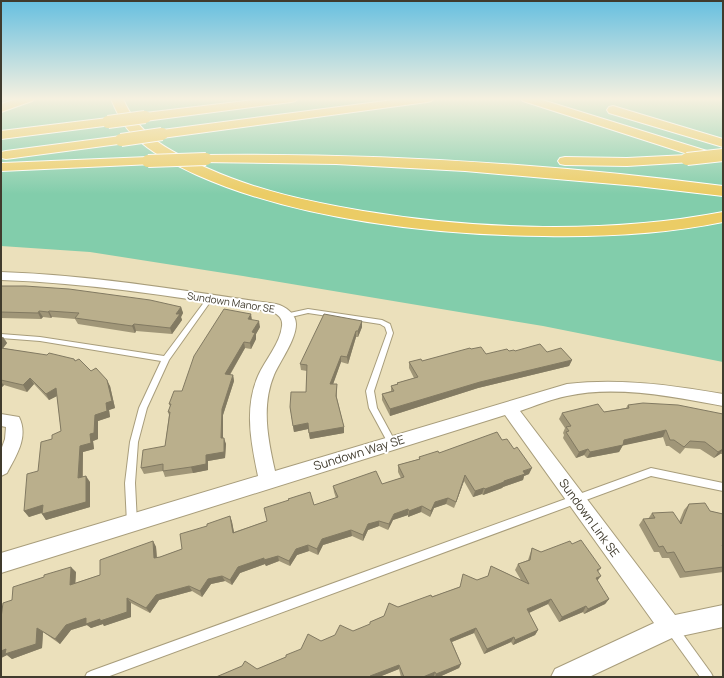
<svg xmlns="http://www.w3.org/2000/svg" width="724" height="678" viewBox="0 0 724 678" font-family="Manrope,sans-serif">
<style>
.green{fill:#82cdab}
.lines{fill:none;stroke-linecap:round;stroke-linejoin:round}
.lane-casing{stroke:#a89d7b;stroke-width:2}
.street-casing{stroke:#a89d7b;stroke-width:2}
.highway-casing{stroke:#fff;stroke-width:2}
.lane{fill:#fff;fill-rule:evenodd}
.street{fill:#fff;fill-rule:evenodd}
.highway{fill:#ebcc65;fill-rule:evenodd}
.highway-bridge-casing{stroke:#fff;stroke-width:14;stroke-linecap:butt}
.highway-bridge{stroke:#ebcc65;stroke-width:12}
.wall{fill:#a09678}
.shaded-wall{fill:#827a62}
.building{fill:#baaf8c;stroke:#827a62}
.labels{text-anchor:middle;stroke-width:4;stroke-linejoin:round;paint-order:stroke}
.street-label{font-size:10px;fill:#403b2d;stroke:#fff}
.near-street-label{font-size:12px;fill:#403b2d;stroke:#fff}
</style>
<rect width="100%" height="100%" fill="#ebe0bb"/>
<polygon class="green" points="1,99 723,99 723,362 543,326 243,276 90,252 1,246"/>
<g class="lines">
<defs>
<g id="lane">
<polygon points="210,296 213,298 169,360 147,408 138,442 135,483 137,523 135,526 132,527 129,526 127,523 125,483 130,442 139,408 161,361 40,341 1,338 1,334 40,337 164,356 208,297"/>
<polygon points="308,309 382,320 390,324 393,333 374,391 377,408 396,443 395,445 392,446 389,445 369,408 366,391 387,333 385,327 380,324 308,313 287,318 284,316 285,314"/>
<polygon points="651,468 723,483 723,491 651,476 107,677 85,677 87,673 91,671"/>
<polygon points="673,624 677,626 711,673 713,677 700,677 669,634 667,630 669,626"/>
</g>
<g id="street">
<path d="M1,272C94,275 184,291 276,304C285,306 296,314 296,324C296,340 280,361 274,375C261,406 268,440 275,471L567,384C620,378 671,385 723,394V406C674,397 616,385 567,396C551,399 535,406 520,411L675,615L723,605V627L672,638L589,677H551L555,669L654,623L505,415L1,573V553L258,476C251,443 244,408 258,376C265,360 280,344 282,326C283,318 278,315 273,312C182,298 93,283 1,280Z"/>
<path d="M1,414L19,417C29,437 16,456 7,473L1,476V450L5,439L6,427L1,426Z"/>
</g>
<g id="highway">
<polygon points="17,99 34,99 32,101 1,112 1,104"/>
<path d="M111,99H123C139,137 173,153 209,169C258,191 311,202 363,211C478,230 609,234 723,212V222C664,234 604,237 544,236C434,235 298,220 197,175C175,165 151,153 133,135C123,125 117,113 111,99Z"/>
<polygon points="263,99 297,99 295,101 291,102 145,121 141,120 139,117 141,114 145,113"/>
<polygon points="401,99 433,99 431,101 427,102 162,138 157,137 156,134 157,131 162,130"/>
<polygon points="521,99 539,99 707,151 709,154 707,157 702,158 697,157 523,101"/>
<polygon points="613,106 723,139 723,147 609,113 607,110 609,107"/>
<polygon points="108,118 112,119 114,122 112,125 1,139 1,131"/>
<polygon points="121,136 126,137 128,140 126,143 6,159 1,158 1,152 6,151"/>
<path d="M206,155C379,153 552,164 723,186V196L637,186L465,171L336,164L201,162L199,159L201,156Z"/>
<polygon points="687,155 692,156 694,159 692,162 627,166 565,165 560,164 558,161 560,158 565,157 627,158"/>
<polygon points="148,157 153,158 155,161 153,164 1,171 1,163 3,163"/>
</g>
</defs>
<use href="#lane" class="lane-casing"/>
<use href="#street" class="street-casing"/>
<use href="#highway" class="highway-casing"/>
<use href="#lane" class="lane"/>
<use href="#street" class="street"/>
<use href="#highway" class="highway"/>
<defs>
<g id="highway-bridge">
<polyline points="108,122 145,117"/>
<polyline points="121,140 162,134"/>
<polyline points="687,159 723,155"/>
<polyline points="148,161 206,159"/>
</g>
</defs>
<use href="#highway-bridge" class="highway-bridge-casing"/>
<use href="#highway-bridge" class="highway-bridge"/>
</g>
<g class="wall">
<polygon points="1,286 181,307 183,313 181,317 182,320 172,334 136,331 135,333 78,324 75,319 52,317 51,318 43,317 41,319 1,318"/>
<polygon points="252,320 260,327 256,334 256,339 251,349 245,348 230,375 233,375 234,381 223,415 223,438 226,444 225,458 208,461 208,470 193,473 165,477 163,471 144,474 141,468 165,446 169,415 168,412 170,406 169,404"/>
<polygon points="362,321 362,327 358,337 356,337 348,364 341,362 333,384 337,384 337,398 344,427 344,433 310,439 308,429 294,432 290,407 306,392 307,371 301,370 300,364"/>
<polygon points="1,337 3,337 7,343 3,348 75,361 91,371 110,386 115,408 109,410 110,417 98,421 98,439 93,441 94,449 83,452 83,477 90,482 90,507 46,520 42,513 29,517 24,511 38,471 52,439 61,431 57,396 49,400 34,384 27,392 4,385 1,388"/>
<polygon points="471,349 486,354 509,351 547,352 572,360 569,366 478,388 390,416 382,400 382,394 391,391 391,386 397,384 397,383 414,378 409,368 409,362 422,361"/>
<polygon points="628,405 723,414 723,454 720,454 714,458 700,449 685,448 680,454 669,446 666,446 663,437 623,445 619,452 587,458 584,455 576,458 563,438 564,435 563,433 565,428 559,419 562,413 604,412 626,408"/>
<polygon points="502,440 529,474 524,476 523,480 503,487 502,488 483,495 482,494 473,497 464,481 454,508 446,504 434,508 430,517 421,512 408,517 408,515 393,520 388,530 379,526 368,530 363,541 352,536 323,545 318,555 309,551 297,555 290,566 279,561 266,566 265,564 240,573 232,585 225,581 211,584 202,597 192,591 159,600 150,613 131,603 131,617 104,626 103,624 91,628 87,625 71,630 60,644 43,632 42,648 12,659 7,655 1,658 1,618 12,600 76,572 75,583 100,575 153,541 156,547 157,557 160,557 182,549 207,526 230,516 232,522 234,532 336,498 334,492 333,486 382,484 401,478 398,472 398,465 419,459 419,457"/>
<polygon points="689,504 710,511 723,514 723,572 680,578 669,558 662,558 659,552 654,552 639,525 643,519 648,519 652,513 679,522 684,510"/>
<polygon points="572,544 601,568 598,572 597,581 609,599 605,604 584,614 583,612 559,622 548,604 529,613 538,630 535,635 513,645 511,642 484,654 474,633 452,642 461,664 459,668 439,677 434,677 434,676 431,677 401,677 399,669 379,677 216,677 257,669 286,657 321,641 353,631 370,625 370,622 384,616 398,607 443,593 488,576 491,566 521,580 515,570 518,564 528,560 532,548 541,552"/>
</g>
<g class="shaded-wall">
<polygon points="181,307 183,313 181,317 182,320 172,334 170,328 176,314"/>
<polygon points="39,311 43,317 41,319 38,313"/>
<polygon points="49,311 52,317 51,318 48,312"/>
<polygon points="251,314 252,320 248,319"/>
<polygon points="259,321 260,327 256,334 256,339 251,349 250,343 252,332"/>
<polygon points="362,321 362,327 358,337 358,331"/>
<polygon points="134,324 136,331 135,333 132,326"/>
<polygon points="356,331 356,337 348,364 347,357"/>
<polygon points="3,337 7,343 1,351 1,340"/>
<polygon points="244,342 245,348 226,381 225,374"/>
<polygon points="341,356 341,362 331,390 330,384"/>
<polygon points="572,360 569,366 478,388 390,416 390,409 480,382"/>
<polygon points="233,375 234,381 223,415 223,444 221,438 222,409"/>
<polygon points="30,378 34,384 27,392 23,385"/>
<polygon points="107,380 110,386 115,408 109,410 110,417 98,421 98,439 93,441 94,449 83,452 82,484 78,478 80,446 90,434 95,415 106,403"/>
<polygon points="1,382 4,385 1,388"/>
<polygon points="56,388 59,395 49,400 46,394"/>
<polygon points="308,423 308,429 294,432 293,426"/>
<polygon points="344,427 344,433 310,439 309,433"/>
<polygon points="666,430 663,437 621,446 623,445 619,452 587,458 590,452 624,440"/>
<polygon points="224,438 226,444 225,458 208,461 208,470 193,473 191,467 206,455"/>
<polygon points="588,449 584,455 576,458 579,452"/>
<polygon points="723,449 720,454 714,458 718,452"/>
<polygon points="532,468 529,474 524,476 523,480 503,487 502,488 483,495 485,489 504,481 523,471"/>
<polygon points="465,475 464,481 454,508"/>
<polygon points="86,476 90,482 90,507 46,520 42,514"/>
<polygon points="484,488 482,494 473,497 475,491"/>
<polygon points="448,498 446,504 434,508 430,517 431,511 435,502"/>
<polygon points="43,505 47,511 29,517 24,511"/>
<polygon points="422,506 421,512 408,517 409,511"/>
<polygon points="408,509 408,515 393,520 388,530 389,524 394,514"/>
<polygon points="230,516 232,522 235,538 233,533"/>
<polygon points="379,521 379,526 368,530 363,541 363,535 368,524"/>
<polygon points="351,530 352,536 323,545 318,555 317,549 322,539"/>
<polygon points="153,541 156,547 157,563 154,558"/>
<polygon points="308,545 309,551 297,555 290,566 289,561 296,549"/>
<polygon points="278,556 279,561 266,566 265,564 240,573 232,585 230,580 238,567 264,558"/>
<polygon points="71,567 76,572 75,590 70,585"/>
<polygon points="222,576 225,581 211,584 202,597 200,591 208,579"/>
<polygon points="601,576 597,581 596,578"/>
<polygon points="189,586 192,591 159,600 150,613 146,608 156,595"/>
<polygon points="127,598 131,603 131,617 104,626 103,624 91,628 87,625 71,630 60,644 55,639 66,625"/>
<polygon points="551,599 548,604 524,615 527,609"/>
<polygon points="609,599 605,604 584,614 588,609"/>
<polygon points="586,606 583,612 559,622 562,617"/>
<polygon points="37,628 43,632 42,648 12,659 7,655 1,658 1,651"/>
<polygon points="476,628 474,633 449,643 450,639"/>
<polygon points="538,630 535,635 513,645 515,640"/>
<polygon points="514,637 511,642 484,654 487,649"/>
<polygon points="461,664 459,668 439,677 435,677 436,674"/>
<polygon points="399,665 399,669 379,677 370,677 370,676"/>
<polygon points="435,672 434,676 431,677 423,677"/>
</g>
<g class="building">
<polygon points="1,286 25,286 69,289 150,300 181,307 176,314 180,314 170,328 134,324 132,326 75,318 79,313 49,311 48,312 39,311 38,313 1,312"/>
<polygon points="224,309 251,314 248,319 259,321 252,332 255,333 250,343 244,342 225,374 233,375 222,409 221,438 224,438 224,452 206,455 206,464 191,467 163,471 163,464 141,468 143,450 165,446 170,412 168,412 171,404 169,404 174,391 182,391 194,356"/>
<polygon points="324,314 362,321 358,331 356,331 347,357 341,356 330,384 337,384 336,396 344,427 309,433 308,423 293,426 290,407 291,392 306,392 307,365 300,364"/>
<polygon points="540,344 547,352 561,348 572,360 480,382 390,409 382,394 394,391 391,386 398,384 397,383 418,377 409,362 421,359 422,361 470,348 471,349 481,347 486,354 507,349 509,351 514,350 515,351"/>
<polygon points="1,348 47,355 49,353 74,359 75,361 79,359 91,371 96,368 107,380 112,401 106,403 107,411 95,415 94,433 90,434 91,443 80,446 78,478 86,476 86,502 42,514 43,505 24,511 27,474 38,471 41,442 52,439 52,435 61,431 56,388 46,394 30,378 23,385 1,380"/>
<polygon points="643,403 678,405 723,414 723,449 718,452 705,442 690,441 684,447 674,440 670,440 666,430 624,440 623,445 590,452 588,449 579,452 566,432 569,431 566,427 571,426 562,413 598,404 604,412 629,408 628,405"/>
<polygon points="497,432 502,440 507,439 514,449 517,447 532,468 523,471 525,474 504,481 504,482 485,489 484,488 475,491 465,475 456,502 448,498 435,502 431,511 422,506 409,511 408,509 394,514 389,524 379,521 368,524 363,535 351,530 322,539 317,549 308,545 296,549 289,561 278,556 264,560 264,558 238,567 230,580 222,576 208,579 200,591 189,586 156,595 146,608 127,598 127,612 100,621 100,619 86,624 86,618 66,625 55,639 37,628 36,644 5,654 6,649 1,651 1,618 3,603 12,600 13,587 44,577 44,575 71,567 70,585 100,575 100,560 153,541 154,558 160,557 182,549 180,534 207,526 207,524 230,516 233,533 267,521 264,508 289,500 288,499 310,492 314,505 338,497 333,486 376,471 382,484 404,477 398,465 420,459 419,457 438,451 439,453"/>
<polygon points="705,503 710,511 723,514 723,545 722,545 723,547 723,567 685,572 674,552 667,553 663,546 659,547 643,519 655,518 652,513 673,512 681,524 689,504"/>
<polygon points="581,540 601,568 597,570 601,576 596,578 609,599 588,609 586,606 562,617 551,599 527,609 538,630 515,640 514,637 487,649 476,628 450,639 461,664 436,674 435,672 423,677 404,677 399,665 370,676 370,677 216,677 242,666 245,661 257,669 286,657 286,655 301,649 308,634 321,641 335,635 340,625 353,631 370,624 370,622 384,616 389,603 398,607 431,595 432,597 443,593 460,587 463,574 477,580 488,576 491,566 529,584 518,564 530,560 532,548 541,552 570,541 572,544"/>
</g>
<linearGradient id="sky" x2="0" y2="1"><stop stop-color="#66bfe0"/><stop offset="0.51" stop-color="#f6f1e0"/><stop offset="1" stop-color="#f6f1e0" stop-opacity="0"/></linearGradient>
<rect width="724" height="194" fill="url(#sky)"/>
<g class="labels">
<g class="street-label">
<text transform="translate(231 302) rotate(9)" y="4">Sundown Manor SE</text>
</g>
<g class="near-street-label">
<text transform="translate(359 453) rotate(-17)" y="4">Sundown Way SE</text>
<text transform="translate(589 518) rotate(54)" y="4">Sundown Link SE</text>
</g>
</g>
<rect width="724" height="678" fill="none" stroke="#403b2d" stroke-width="4"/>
</svg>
